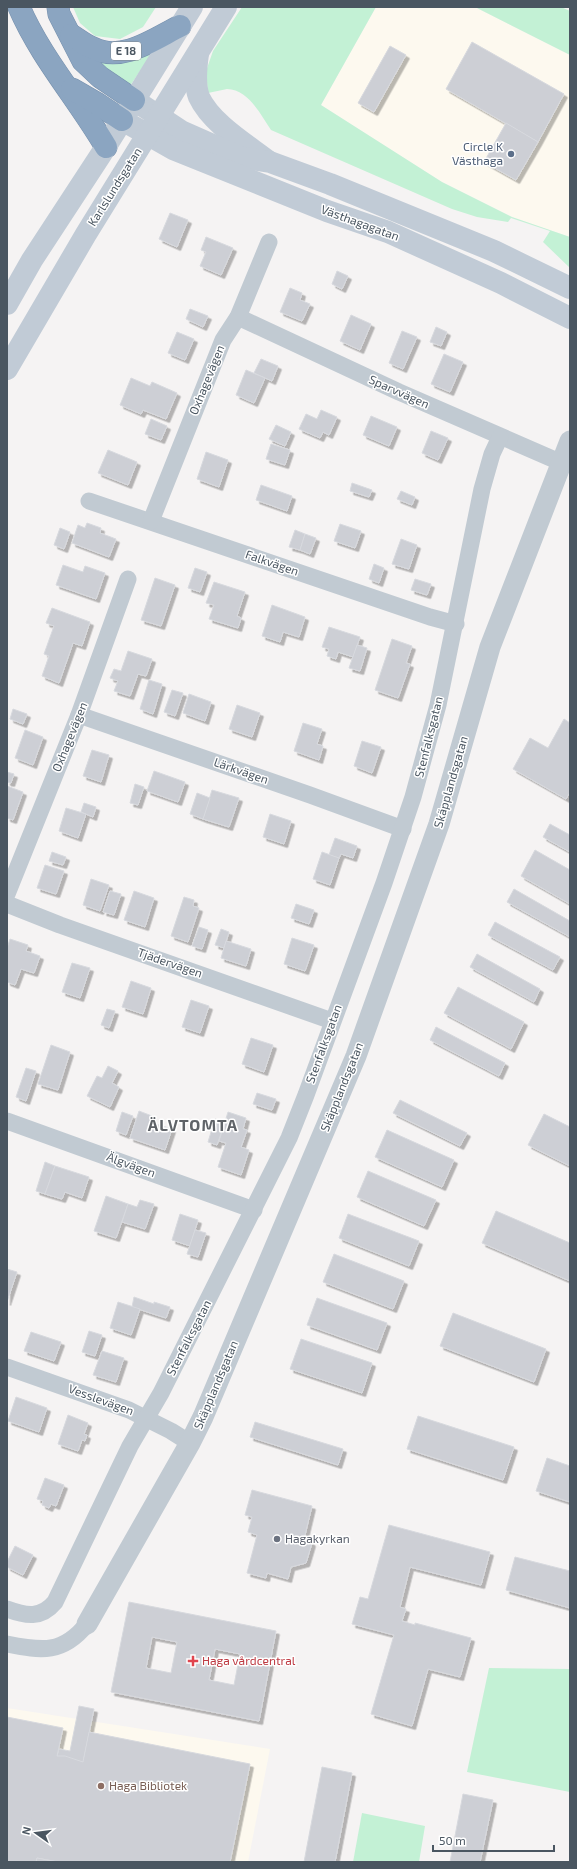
<svg xmlns="http://www.w3.org/2000/svg" width="577" height="1869" viewBox="0 0 577 1869" font-family="'Exo 2',sans-serif">
<style>
.commercial{fill:#fdf9ef}
.green{fill:#c3f1d5}
.building{fill:#cdcfd5;stroke:#d7d9de;fill-rule:evenodd;filter:url(#shadow)}
.lines{fill:none;stroke-linecap:round;stroke-linejoin:round}
.motorway-casing{stroke:#7690ad;stroke-width:23}
.minor{stroke:#c1cad2;stroke-width:17}
.tertiary{stroke:#c1cad2;stroke-width:21}
.secondary{stroke:#c1cbd6;stroke-width:22}
.motorway{stroke:#8ba5c1;stroke-width:22}
.service-dot{fill:#5c6f8a;stroke:#fff;stroke-width:1.5}
.worship-dot{fill:#6b7280;stroke:#fff;stroke-width:1.5}
.health-dot{fill:#e0444e;stroke:#fff;stroke-width:1.5}
.education-dot{fill:#8d6e63;stroke:#fff;stroke-width:1.5}
.labels{text-anchor:middle;stroke-width:3;stroke-linejoin:round;paint-order:stroke}
.shield{fill:#fff;stroke:#808990;stroke-width:1}
.shield-label{font-size:11px;font-weight:bold;fill:#4a5661}
.service-label{font-size:12px;fill:#4e5e75;stroke:#fff;text-anchor:end}
.street-label{font-size:12px;fill:#4a5661;stroke:#fff}
.worship-label{font-size:12px;fill:#5b616d;stroke:#fff;text-anchor:start}
.health-label{font-size:12px;fill:#be3a42;stroke:#fff;text-anchor:start}
.education-label{font-size:12px;fill:#785e54;stroke:#fff;text-anchor:start}
.district-label{font-size:16px;font-weight:bold;letter-spacing:1px;fill:#5f6368;stroke:#fff}
</style>
<defs>
<filter id="shadow"><feDropShadow dx="3.5" dy="3.5" stdDeviation="0" flood-color="#0004"/></filter>
</defs>
<rect width="100%" height="100%" fill="#f5f3f3"/>
<g class="commercial">
<polygon points="376,7 475,7 570,55 570,237 512,217 442,182 321,105"/>
<polygon points="7,1708 270,1749 248,1862 7,1862"/>
</g>
<g class="green">
<polygon points="73,7 156,7 143,27 120,39 95,36 80,23"/>
<path d="M242,7H376L321,105L442,182L512,217L570,237V268L543,242L550,231L511,218L508,222L477,217L452,209L271,130C261,115 248,89 227,89C221,90 214,92 208,93L206,71L213,51Z"/>
<polygon points="475,7 561,7 570,11 570,55"/>
<polygon points="152,53 130,86 91,59"/>
<polygon points="489,1668 570,1669 570,1792 467,1772"/>
<polygon points="362,1813 425,1826 419,1862 353,1862"/>
</g>
<g class="building">
<polygon points="472,42 564,94 538,142 446,89"/>
<polygon points="390,46 406,55 374,112 358,103"/>
<polygon points="506,123 538,142 516,180 484,162"/>
<polygon points="170,213 188,220 177,247 159,239"/>
<polygon points="206,237 233,248 221,275 200,266 206,252 201,250"/>
<polygon points="337,271 348,276 342,289 332,284"/>
<polygon points="290,288 302,293 300,300 310,304 302,321 280,312"/>
<polygon points="190,309 208,316 203,327 186,319"/>
<polygon points="351,315 371,324 360,350 340,341"/>
<polygon points="436,327 447,332 441,346 430,342"/>
<polygon points="402,331 417,337 403,369 389,363"/>
<polygon points="177,332 194,339 185,360 168,353"/>
<polygon points="444,354 463,362 450,392 431,384"/>
<polygon points="261,359 278,366 272,381 254,373"/>
<polygon points="246,370 265,378 254,403 236,395"/>
<polygon points="131,378 150,386 152,382 177,393 166,419 143,410 141,414 120,405"/>
<polygon points="321,410 337,417 329,435 323,432 320,438 299,429 306,414 317,419"/>
<polygon points="371,416 397,427 389,446 363,435"/>
<polygon points="151,419 167,426 161,440 145,434"/>
<polygon points="276,425 291,432 285,446 269,439"/>
<polygon points="431,431 448,438 438,460 422,453"/>
<polygon points="271,444 290,450 285,465 266,459"/>
<polygon points="108,450 137,462 128,485 98,473"/>
<polygon points="206,452 228,460 219,487 197,479"/>
<polygon points="352,483 372,490 369,497 350,491"/>
<polygon points="261,485 292,496 287,511 256,500"/>
<polygon points="401,491 415,497 412,505 397,499"/>
<polygon points="87,523 101,528 100,533 116,539 109,557 72,543 78,525 85,528"/>
<polygon points="340,524 361,531 355,548 334,541"/>
<polygon points="60,528 70,532 64,549 54,545"/>
<polygon points="295,530 305,534 300,550 289,547"/>
<polygon points="305,534 316,538 310,554 300,550"/>
<polygon points="401,539 417,545 409,569 392,564"/>
<polygon points="374,564 384,568 379,583 369,579"/>
<polygon points="63,565 83,572 85,566 105,573 96,599 56,585"/>
<polygon points="195,568 207,572 200,592 188,588"/>
<polygon points="155,578 175,585 161,626 141,620"/>
<polygon points="415,579 431,584 427,595 411,590"/>
<polygon points="214,582 245,592 237,616 241,618 238,628 209,619 214,605 206,603"/>
<polygon points="272,605 305,617 299,637 283,632 280,642 262,636"/>
<polygon points="52,608 90,622 82,646 73,643 59,683 42,676 49,656 44,654 54,626 46,623"/>
<polygon points="329,627 360,637 353,657 338,652 336,659 327,656 329,649 322,647"/>
<polygon points="392,639 412,646 406,663 410,664 398,698 375,690"/>
<polygon points="357,645 367,648 360,671 349,668"/>
<polygon points="128,651 152,659 146,676 138,674 130,696 114,691 118,681 110,678 114,669 121,671"/>
<polygon points="149,680 162,684 153,714 140,709"/>
<polygon points="172,690 183,693 175,716 164,712"/>
<polygon points="189,694 211,702 205,721 183,713"/>
<polygon points="237,705 260,713 252,737 229,729"/>
<polygon points="13,709 27,714 23,724 10,719"/>
<polygon points="564,719 570,723 570,792 566,799 513,769 530,738 548,748"/>
<polygon points="303,723 322,729 317,744 323,746 319,760 294,751"/>
<polygon points="25,730 43,737 33,765 15,758"/>
<polygon points="362,741 381,747 372,773 354,766"/>
<polygon points="92,750 109,755 101,782 83,776"/>
<polygon points="154,771 185,782 178,802 147,791"/>
<polygon points="7,772 14,774 11,783 7,782"/>
<polygon points="135,784 144,787 138,805 130,803"/>
<polygon points="7,786 23,792 13,820 7,818"/>
<polygon points="212,790 239,798 229,827 203,819"/>
<polygon points="197,793 210,798 203,819 190,814"/>
<polygon points="84,803 96,807 93,817 81,812"/>
<polygon points="66,808 86,814 78,838 59,831"/>
<polygon points="270,814 291,821 284,844 263,837"/>
<polygon points="550,824 570,835 570,852 543,837"/>
<polygon points="335,838 357,846 353,858 341,854 339,858 329,855"/>
<polygon points="535,850 570,870 570,904 521,876"/>
<polygon points="52,852 66,857 63,865 49,861"/>
<polygon points="322,852 339,858 330,885 313,879"/>
<polygon points="45,865 64,871 56,894 37,888"/>
<polygon points="91,879 109,885 100,911 83,905"/>
<polygon points="514,889 570,921 570,937 507,902"/>
<polygon points="110,891 121,894 114,915 103,912"/>
<polygon points="134,891 154,898 145,927 124,920"/>
<polygon points="184,897 194,900 193,906 199,908 188,942 171,936"/>
<polygon points="296,904 314,910 309,924 291,918"/>
<polygon points="495,922 560,957 553,970 488,935"/>
<polygon points="199,927 208,930 202,949 192,946"/>
<polygon points="221,929 229,932 224,948 215,945"/>
<polygon points="292,938 314,945 305,971 284,964"/>
<polygon points="10,939 28,945 26,951 40,956 34,973 21,969 15,985 7,982 7,948"/>
<polygon points="226,941 251,949 246,966 221,958"/>
<polygon points="477,954 540,989 534,1002 470,967"/>
<polygon points="72,963 90,968 80,998 62,992"/>
<polygon points="131,981 151,988 143,1014 122,1007"/>
<polygon points="458,987 524,1022 511,1049 444,1013"/>
<polygon points="191,1000 209,1006 200,1033 182,1027"/>
<polygon points="107,1009 115,1011 109,1028 101,1025"/>
<polygon points="436,1027 505,1063 499,1076 430,1040"/>
<polygon points="251,1038 273,1045 264,1072 242,1064"/>
<polygon points="51,1045 70,1052 58,1090 38,1084"/>
<polygon points="108,1066 118,1071 112,1083 119,1087 110,1107 87,1096 97,1076 102,1078"/>
<polygon points="26,1068 36,1071 26,1101 16,1097"/>
<polygon points="257,1093 276,1099 272,1110 253,1104"/>
<polygon points="400,1100 467,1133 460,1146 393,1113"/>
<polygon points="139,1111 152,1116 150,1122 172,1129 165,1150 130,1138"/>
<polygon points="122,1112 133,1116 126,1135 116,1131"/>
<polygon points="228,1112 246,1118 243,1129 247,1130 241,1147 249,1150 241,1175 218,1167 226,1143 219,1141"/>
<polygon points="544,1114 570,1127 570,1166 528,1145"/>
<polygon points="215,1119 225,1122 217,1145 208,1142"/>
<polygon points="387,1130 454,1160 442,1187 375,1157"/>
<polygon points="45,1162 55,1166 45,1194 36,1191"/>
<polygon points="55,1166 89,1177 82,1198 65,1192 62,1199 45,1194"/>
<polygon points="368,1171 436,1200 424,1226 357,1197"/>
<polygon points="106,1196 128,1204 116,1238 94,1231"/>
<polygon points="140,1200 154,1204 145,1229 122,1222 128,1204 137,1207"/>
<polygon points="496,1211 570,1243 570,1281 482,1243"/>
<polygon points="180,1214 198,1220 190,1246 172,1240"/>
<polygon points="348,1214 419,1241 409,1266 339,1238"/>
<polygon points="195,1230 206,1233 198,1257 187,1254"/>
<polygon points="334,1254 404,1281 393,1309 323,1282"/>
<polygon points="7,1269 17,1272 7,1302"/>
<polygon points="134,1297 154,1304 154,1302 170,1307 166,1318 132,1307"/>
<polygon points="317,1298 387,1323 377,1350 307,1325"/>
<polygon points="118,1302 140,1309 131,1335 110,1328"/>
<polygon points="453,1313 546,1349 534,1382 440,1346"/>
<polygon points="89,1331 102,1335 95,1356 82,1352"/>
<polygon points="31,1332 61,1342 54,1361 24,1351"/>
<polygon points="301,1339 372,1363 362,1393 290,1369"/>
<polygon points="102,1351 124,1358 116,1382 93,1375"/>
<polygon points="16,1397 47,1408 39,1432 8,1421"/>
<polygon points="68,1415 88,1423 84,1434 87,1435 85,1441 82,1440 78,1451 58,1444"/>
<polygon points="418,1416 514,1447 503,1480 407,1449"/>
<polygon points="255,1422 343,1449 338,1465 250,1437"/>
<polygon points="547,1458 570,1466 570,1502 536,1491"/>
<polygon points="45,1478 64,1485 56,1506 51,1504 49,1508 42,1505 43,1501 37,1499"/>
<polygon points="252,1490 312,1506 305,1535 312,1543 306,1563 291,1567 288,1579 267,1573 266,1578 247,1573 257,1535 248,1532 252,1517 245,1515"/>
<polygon points="389,1525 490,1552 481,1585 410,1567 400,1607 406,1609 402,1621 415,1625 415,1623 471,1638 460,1677 428,1669 412,1726 371,1714 394,1635 352,1624 360,1597 368,1599"/>
<polygon points="15,1546 33,1555 23,1575 7,1567 7,1562"/>
<polygon points="515,1557 570,1571 570,1608 506,1590"/>
<path d="M129,1602L276,1631L259,1721L111,1692ZM152,1637L177,1642L171,1673L146,1668ZM215,1649L240,1654L234,1685L209,1680Z"/>
<polygon points="79,1706 94,1709 83,1762 57,1756 59,1749 70,1751"/>
<polygon points="7,1717 63,1728 57,1756 65,1756 83,1762 89,1732 250,1764 230,1862 58,1862 37,1858 36,1862 7,1862"/>
<polygon points="322,1767 352,1773 335,1862 304,1862"/>
<polygon points="463,1794 493,1800 480,1862 450,1862"/>
<polygon points="37,1858 58,1862 36,1862"/>
</g>
<g class="lines">
<defs>
<g id="motorway">
<path d="M19,7C41,58 78,99 106,147"/>
<polyline points="58,7 59,14 83,61 100,77 134,100"/>
<path d="M71,35C78,39 85,45 93,48C122,63 154,39 180,26"/>
<polyline points="72,89 98,104 122,120"/>
</g>
</defs>
<use href="#motorway" class="motorway-casing"/>
<g class="minor">
<polyline points="238,317 399,392 562,463"/>
<polyline points="89,501 430,617 456,624"/>
<polyline points="151,521 223,340 238,317 269,242"/>
<polyline points="79,715 310,795 403,829"/>
<polyline points="7,894 79,715 128,579"/>
<polyline points="7,904 60,925 332,1021"/>
<polyline points="7,1121 254,1210"/>
<polyline points="7,1367 129,1410 171,1431 190,1443"/>
<path d="M7,1609C26,1616 41,1619 55,1602L130,1446L161,1393L289,1138L306,1095L384,883L413,797L438,705L482,489L492,454L500,437"/>
<path d="M7,1644C42,1651 63,1654 87,1624"/>
</g>
<polyline class="tertiary" points="87,1624 190,1443 203,1417 356,1056 439,824 490,647 570,441"/>
<g class="secondary">
<path d="M198,54C196,68 194,84 199,97C211,123 246,144 268,161"/>
<polyline points="134,100 181,131 240,157 270,162 330,184 494,251 570,288"/>
<polyline points="122,120 173,149 327,211 388,232 501,283 570,318"/>
<polyline points="7,304 32,260 100,156 192,7"/>
<polyline points="7,369 86,234 226,7"/>
</g>
<use href="#motorway" class="motorway"/>
</g>
<circle class="service-dot" cx="511" cy="154" r="4"/>
<circle class="worship-dot" cx="277" cy="1539" r="4"/>
<path class="health-dot" d="M191 1655h4v4h4v4h-4v4h-4v-4h-4v-4h4z"/>
<circle class="education-dot" cx="101" cy="1786" r="4"/>
<g class="labels">
<rect class="shield" x="111" y="42" width="30" height="18" rx="3"/>
<g class="shield-label">
<text x="126" y="55">E 18</text>
</g>
<g class="service-label">
<text x="503" y="151">Circle K<tspan x="503" dy="14">Västhaga</tspan></text>
</g>
<g class="street-label">
<text transform="translate(115 187) rotate(-58)" y="4">Karlslundsgatan</text>
<text transform="translate(360 223) rotate(20)" y="4">Västhagagatan</text>
<text transform="translate(207 380) rotate(-68)" y="4">Oxhagevägen</text>
<text transform="translate(399 392) rotate(24)" y="4">Sparvvägen</text>
<text transform="translate(272 563) rotate(19)" y="4">Falkvägen</text>
<text transform="translate(70 737) rotate(-68)" y="4">Oxhagevägen</text>
<text transform="translate(429 737) rotate(-76)" y="4">Stenfalksgatan</text>
<text transform="translate(241 771) rotate(19)" y="4">Lärkvägen</text>
<text transform="translate(451 782) rotate(-74)" y="4">Skäpplandsgatan</text>
<text transform="translate(170 963) rotate(19)" y="4">Tjädervägen</text>
<text transform="translate(324 1044) rotate(-70)" y="4">Stenfalksgatan</text>
<text transform="translate(342 1087) rotate(-68)" y="4">Skäpplandsgatan</text>
<text transform="translate(131 1165) rotate(20)" y="4">Älgvägen</text>
<text transform="translate(189 1338) rotate(-63)" y="4">Stenfalksgatan</text>
<text transform="translate(216 1385) rotate(-67)" y="4">Skäpplandsgatan</text>
<text transform="translate(101 1400) rotate(20)" y="4">Vesslevägen</text>
</g>
<g class="worship-label">
<text x="285" y="1543">Hagakyrkan</text>
</g>
<g class="health-label">
<text x="202" y="1665">Haga vårdcentral</text>
</g>
<g class="education-label">
<text x="109" y="1790">Haga Bibliotek</text>
</g>
<g class="district-label">
<text x="193" y="1131">ÄLVTOMTA</text>
</g>
</g>
<rect width="577" height="1869" fill="none" stroke="#4a5661" stroke-width="16"/>
<g transform="translate(36 1833) rotate(284)" stroke="#ffffff" stroke-width="3" paint-order="stroke">
<path d="M0-3L7 15L0 10L-7 15Z" fill="#4a5661"/>
<text y="-6" font-size="11" font-weight="bold" text-anchor="middle" fill="#4a5661">N</text>
</g>
<path d="M433 1845v6h121v-6" fill="none" stroke="#4a5661" stroke-width="2"/>
<text x="439" y="1845" font-size="12" fill="#4a5661" stroke="#ffffff" stroke-width="3" paint-order="stroke">50 m</text>
</svg>
